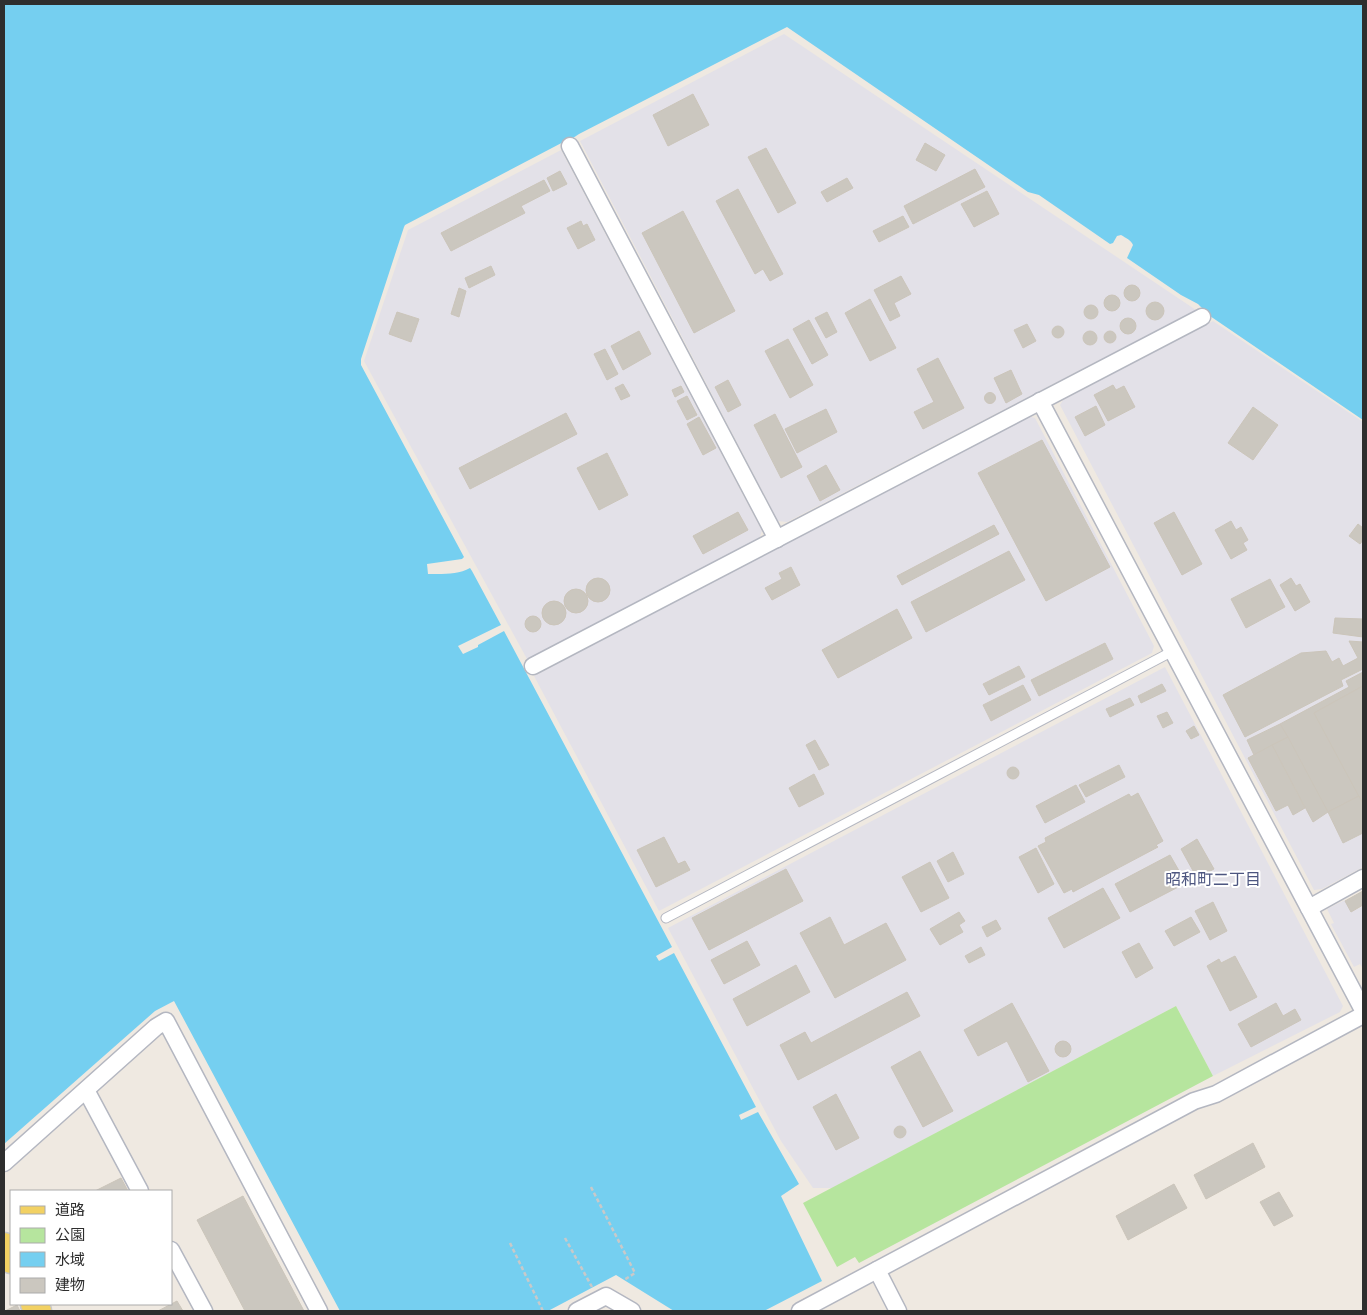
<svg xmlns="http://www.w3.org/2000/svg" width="1367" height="1315" viewBox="0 0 1367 1315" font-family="Raleway,'Noto Sans JP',sans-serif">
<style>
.industrial{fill:#e3e1e8}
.green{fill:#b6e59e}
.water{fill:#75cff0}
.building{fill:#cbc7bf;stroke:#cbc5ba}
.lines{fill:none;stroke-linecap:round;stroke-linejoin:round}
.service-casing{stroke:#b4b7c1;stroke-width:11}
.minor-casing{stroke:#b4b7c1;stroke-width:19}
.primary-casing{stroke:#c9c9c9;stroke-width:29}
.path{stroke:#c9c9c9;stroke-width:2.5;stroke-dasharray:4 2.5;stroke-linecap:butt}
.service{stroke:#fff;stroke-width:9}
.minor{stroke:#fff;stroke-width:16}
.primary{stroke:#f2d163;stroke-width:26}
.labels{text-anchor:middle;stroke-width:4;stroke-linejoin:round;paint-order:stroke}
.neighbourhood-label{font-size:16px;fill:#4d5680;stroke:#fff}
</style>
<rect width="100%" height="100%" fill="#efe9e1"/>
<g class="industrial">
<polygon points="784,34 1196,310 787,522 778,521 580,141"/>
<polygon points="561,150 762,531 759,539 527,659 364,361 408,230"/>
<polygon points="1213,321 1363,422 1363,867 1322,889 1314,890 1060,405 1063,400"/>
<polygon points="1028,416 1035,418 1154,646 1152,653 659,911 534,676"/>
<polygon points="1165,667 1343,1006 1340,1012 1213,1076 1176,1006 832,1188 813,1188 781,1141 668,928"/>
<polygon points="1345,900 1351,912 1363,906 1363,969 1360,964 1354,967 1331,924 1334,923 1327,909"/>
</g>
<polygon class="green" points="1176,1006 1213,1076 859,1263 855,1257 837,1267 803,1203"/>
<path class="water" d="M4,4H1363V420L1210,316L1198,304L1181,295L1127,258L1133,245C1131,240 1126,238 1121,235L1117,236L1113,243L1110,244L1039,195L1028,192L787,27L579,134L573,138H571L405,225L404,227L361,359V365L464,557L462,559L427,564L428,574C442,574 458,575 470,568L472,571L501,625L458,646L463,654L478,647V645L504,631L672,947L656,956L659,961L674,953L756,1107L739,1115L741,1120L758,1112L799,1184L781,1196L822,1281L764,1311H674L616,1275L548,1311H340L174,1001L155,1011L4,1144Z"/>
<g class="building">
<polygon points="693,94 709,125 668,146 653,115"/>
<polygon points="925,143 945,155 936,171 916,160"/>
<polygon points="766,148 796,203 778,213 748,157"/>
<polygon points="975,169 985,187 913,224 904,206"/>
<polygon points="560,171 567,184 553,191 547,178"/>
<polygon points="847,178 853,188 827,202 821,192"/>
<polygon points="544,180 550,191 521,206 525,213 451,251 441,233"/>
<polygon points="738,189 783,274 770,281 763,269 755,274 716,201"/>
<polygon points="987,191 999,214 974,227 961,204"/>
<polygon points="683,211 735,311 694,333 642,233"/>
<polygon points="903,216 909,227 879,242 873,231"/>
<polygon points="581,221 583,226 587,224 595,240 578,249 567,228"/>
<polygon points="491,266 495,275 469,288 465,278"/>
<polygon points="901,276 911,294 894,303 900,316 890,321 874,290"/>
<circle cx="1132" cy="293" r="8"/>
<polygon points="459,288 466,291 459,317 451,314"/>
<circle cx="1112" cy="303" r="8"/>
<polygon points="870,299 896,348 870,361 845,313"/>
<circle cx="1155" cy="311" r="9"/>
<circle cx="1091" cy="312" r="7"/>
<polygon points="397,312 419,319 411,342 389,334"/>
<polygon points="827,312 837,332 826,338 815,318"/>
<circle cx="1128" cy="326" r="8"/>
<polygon points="809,320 828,355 812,364 793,329"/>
<polygon points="1027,324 1036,341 1023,348 1014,330"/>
<circle cx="1058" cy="332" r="6"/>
<circle cx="1110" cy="337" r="6"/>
<circle cx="1090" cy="338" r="7"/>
<polygon points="639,331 651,354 623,370 611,346"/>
<polygon points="788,339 813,385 790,398 765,351"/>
<polygon points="605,349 618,374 607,380 594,354"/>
<polygon points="938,358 964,408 923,429 914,412 934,402 917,369"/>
<polygon points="1011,370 1022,394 1006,403 994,378"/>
<polygon points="728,380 741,405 728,412 715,387"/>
<polygon points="623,384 630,396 621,400 615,388"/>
<polygon points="1113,385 1116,390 1124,386 1135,407 1108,421 1094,395"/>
<polygon points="681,386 684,392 675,397 672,390"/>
<circle cx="990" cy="398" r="5.5"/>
<polygon points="687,396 697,415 687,420 677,401"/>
<polygon points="1096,406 1105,425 1085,436 1075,417"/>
<polygon points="1253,407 1278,425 1253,460 1228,443"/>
<polygon points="826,409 837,432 797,453 785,429"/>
<polygon points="566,413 577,434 470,489 459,468"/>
<polygon points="775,414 802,467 781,478 754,425"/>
<polygon points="699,417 716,448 703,455 687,424"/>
<polygon points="1042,440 1110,567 1046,601 978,473"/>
<polygon points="607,453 628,495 599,510 577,468"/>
<polygon points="826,465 840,490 820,501 807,476"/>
<polygon points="738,512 748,530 703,554 693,536"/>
<polygon points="1174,512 1202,564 1182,575 1154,523"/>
<polygon points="1231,521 1236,530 1241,527 1248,540 1243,543 1247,550 1231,559 1215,530"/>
<polygon points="1358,524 1363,528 1363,540 1360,544 1349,536"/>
<polygon points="994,525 999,534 902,585 897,576"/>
<polygon points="1009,551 1025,580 926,632 911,602"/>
<polygon points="791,567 800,585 772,600 765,588 782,579 779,573"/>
<polygon points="1291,578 1296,586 1300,584 1310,602 1295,611 1280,585"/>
<circle cx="598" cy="590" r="12"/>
<polygon points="1270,579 1285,607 1246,628 1231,599"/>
<circle cx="576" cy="601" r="12"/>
<circle cx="554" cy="613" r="12"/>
<polygon points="897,609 912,638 838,678 822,650"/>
<circle cx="533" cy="624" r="8"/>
<polygon points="1335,618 1363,619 1363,637 1333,633"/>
<polygon points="1349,641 1363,642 1363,669 1341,680 1343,686 1245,737 1223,695 1301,653 1326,651 1332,662 1339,658 1343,666 1358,658"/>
<polygon points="1105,643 1113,659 1039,696 1031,680"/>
<polygon points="1019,666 1025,677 989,695 983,684"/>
<polygon points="1363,672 1363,686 1314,713 1359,796 1328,812 1280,724 1349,687 1346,681"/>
<polygon points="1162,684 1166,691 1141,703 1138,696"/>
<polygon points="1023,685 1031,700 991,721 983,705"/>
<polygon points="1363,686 1363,804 1314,713"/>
<polygon points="1130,698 1134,705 1110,717 1106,709"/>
<polygon points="1167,712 1173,723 1163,728 1157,716"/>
<polygon points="1280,724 1288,737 1254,755 1247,740"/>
<polygon points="1194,726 1199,735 1191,739 1186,731"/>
<polygon points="1288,737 1328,812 1313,822 1272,745"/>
<polygon points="815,740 829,765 819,770 806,745"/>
<polygon points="1272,745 1305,808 1293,815 1288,805 1276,811 1248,758"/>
<polygon points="1119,765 1125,777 1086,797 1079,785"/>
<circle cx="1013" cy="773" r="6"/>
<polygon points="814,774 824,794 799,807 789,788"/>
<polygon points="1076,785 1085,802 1045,823 1036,806"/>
<polygon points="1138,793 1163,841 1156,845 1158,847 1073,892 1072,889 1064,893 1038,846 1046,842 1045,838 1129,794 1131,797"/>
<polygon points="1359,796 1363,804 1363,833 1343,843 1328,812"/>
<polygon points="664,837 678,864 685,861 690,870 656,887 637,850"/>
<polygon points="1197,839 1214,869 1197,878 1181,849"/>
<polygon points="1036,848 1054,884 1038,893 1019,857"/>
<polygon points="953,852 964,874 948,882 937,861"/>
<polygon points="1170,855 1186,883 1130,912 1115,884"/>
<polygon points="930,862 949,898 921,912 902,877"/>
<polygon points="786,869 803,901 709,950 692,918"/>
<polygon points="1103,888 1120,918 1064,948 1048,918"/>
<polygon points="1363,891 1363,905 1351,912 1345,901"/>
<polygon points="1213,902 1227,931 1210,940 1195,911"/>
<polygon points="959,912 965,921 959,925 963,932 940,945 930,929"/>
<polygon points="830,917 844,945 886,923 906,960 835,998 800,933"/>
<polygon points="1191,917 1200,932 1174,946 1165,931"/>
<polygon points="996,920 1001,929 987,937 982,927"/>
<polygon points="747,941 760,965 724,984 711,960"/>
<polygon points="1139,943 1153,968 1136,978 1122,952"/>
<polygon points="981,947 985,955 969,963 965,956"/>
<polygon points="1235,956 1257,997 1230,1011 1207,966 1219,959 1221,963"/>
<polygon points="796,965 810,992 747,1026 733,999"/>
<polygon points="907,992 920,1016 798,1080 780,1045 805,1032 811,1043"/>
<polygon points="1012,1003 1049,1071 1028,1082 1007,1041 978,1056 964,1030"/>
<polygon points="1276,1003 1283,1016 1295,1009 1301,1020 1251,1047 1238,1024"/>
<circle cx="1063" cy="1049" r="8"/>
<polygon points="920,1051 953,1111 923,1127 891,1067"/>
<polygon points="836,1094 859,1138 836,1150 813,1107"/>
<circle cx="900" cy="1132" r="6"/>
<polygon points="1253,1143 1265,1167 1206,1199 1194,1175"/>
<polygon points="121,1178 128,1191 95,1191"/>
<polygon points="1174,1184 1187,1208 1128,1240 1116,1216"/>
<polygon points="1279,1192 1293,1216 1274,1226 1260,1202"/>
<polygon points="243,1196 304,1311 245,1311 197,1220"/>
<polygon points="177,1301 183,1311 158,1311"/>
<polygon points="17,1305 20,1311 5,1311"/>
</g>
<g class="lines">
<defs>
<polyline id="service" points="666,918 1173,651"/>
<g id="minor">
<polyline points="570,146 777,539"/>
<polyline points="1040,401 1363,1010"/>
<polyline points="533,666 1202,317"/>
<polyline points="1309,908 1363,878"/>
<polyline points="86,1090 140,1191"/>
<polyline points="4,1163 156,1027 166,1021 319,1311"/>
<polyline points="171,1250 204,1311"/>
<polyline points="877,1270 898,1311"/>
<polyline points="577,1311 606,1296 632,1311"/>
<polyline points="800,1311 1194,1101 1216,1094 1363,1015"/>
</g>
<g id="primary">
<polyline points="4,1246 11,1260"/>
<polyline points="34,1304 38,1311"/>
</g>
</defs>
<use href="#service" class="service-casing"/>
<use href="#minor" class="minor-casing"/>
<use href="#primary" class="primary-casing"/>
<g class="path">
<polyline points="591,1187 635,1273 624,1280"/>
<polyline points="565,1238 592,1287"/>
<polyline points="510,1243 543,1311"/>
</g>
<use href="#service" class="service"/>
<use href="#minor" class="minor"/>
<use href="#primary" class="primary"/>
</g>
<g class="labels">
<g class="neighbourhood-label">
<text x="1213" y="885">昭和町二丁目</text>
</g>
</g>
<rect width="1367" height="1315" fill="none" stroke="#2e2e2e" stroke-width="10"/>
<rect x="10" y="1190" width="162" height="115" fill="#ffffff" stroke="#ababab"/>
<rect x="20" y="1206" width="25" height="8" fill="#f2d163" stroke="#ababab"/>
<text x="55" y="1215" font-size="15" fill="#2e2e2e">道路</text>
<rect x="20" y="1228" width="25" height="15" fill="#b6e59e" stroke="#ababab"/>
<text x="55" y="1240" font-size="15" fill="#2e2e2e">公園</text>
<rect x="20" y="1252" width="25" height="15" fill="#75cff0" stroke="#ababab"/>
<text x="55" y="1265" font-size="15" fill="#2e2e2e">水域</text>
<rect x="20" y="1278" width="25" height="15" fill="#cbc7bf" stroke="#ababab"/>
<text x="55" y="1290" font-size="15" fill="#2e2e2e">建物</text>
</svg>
